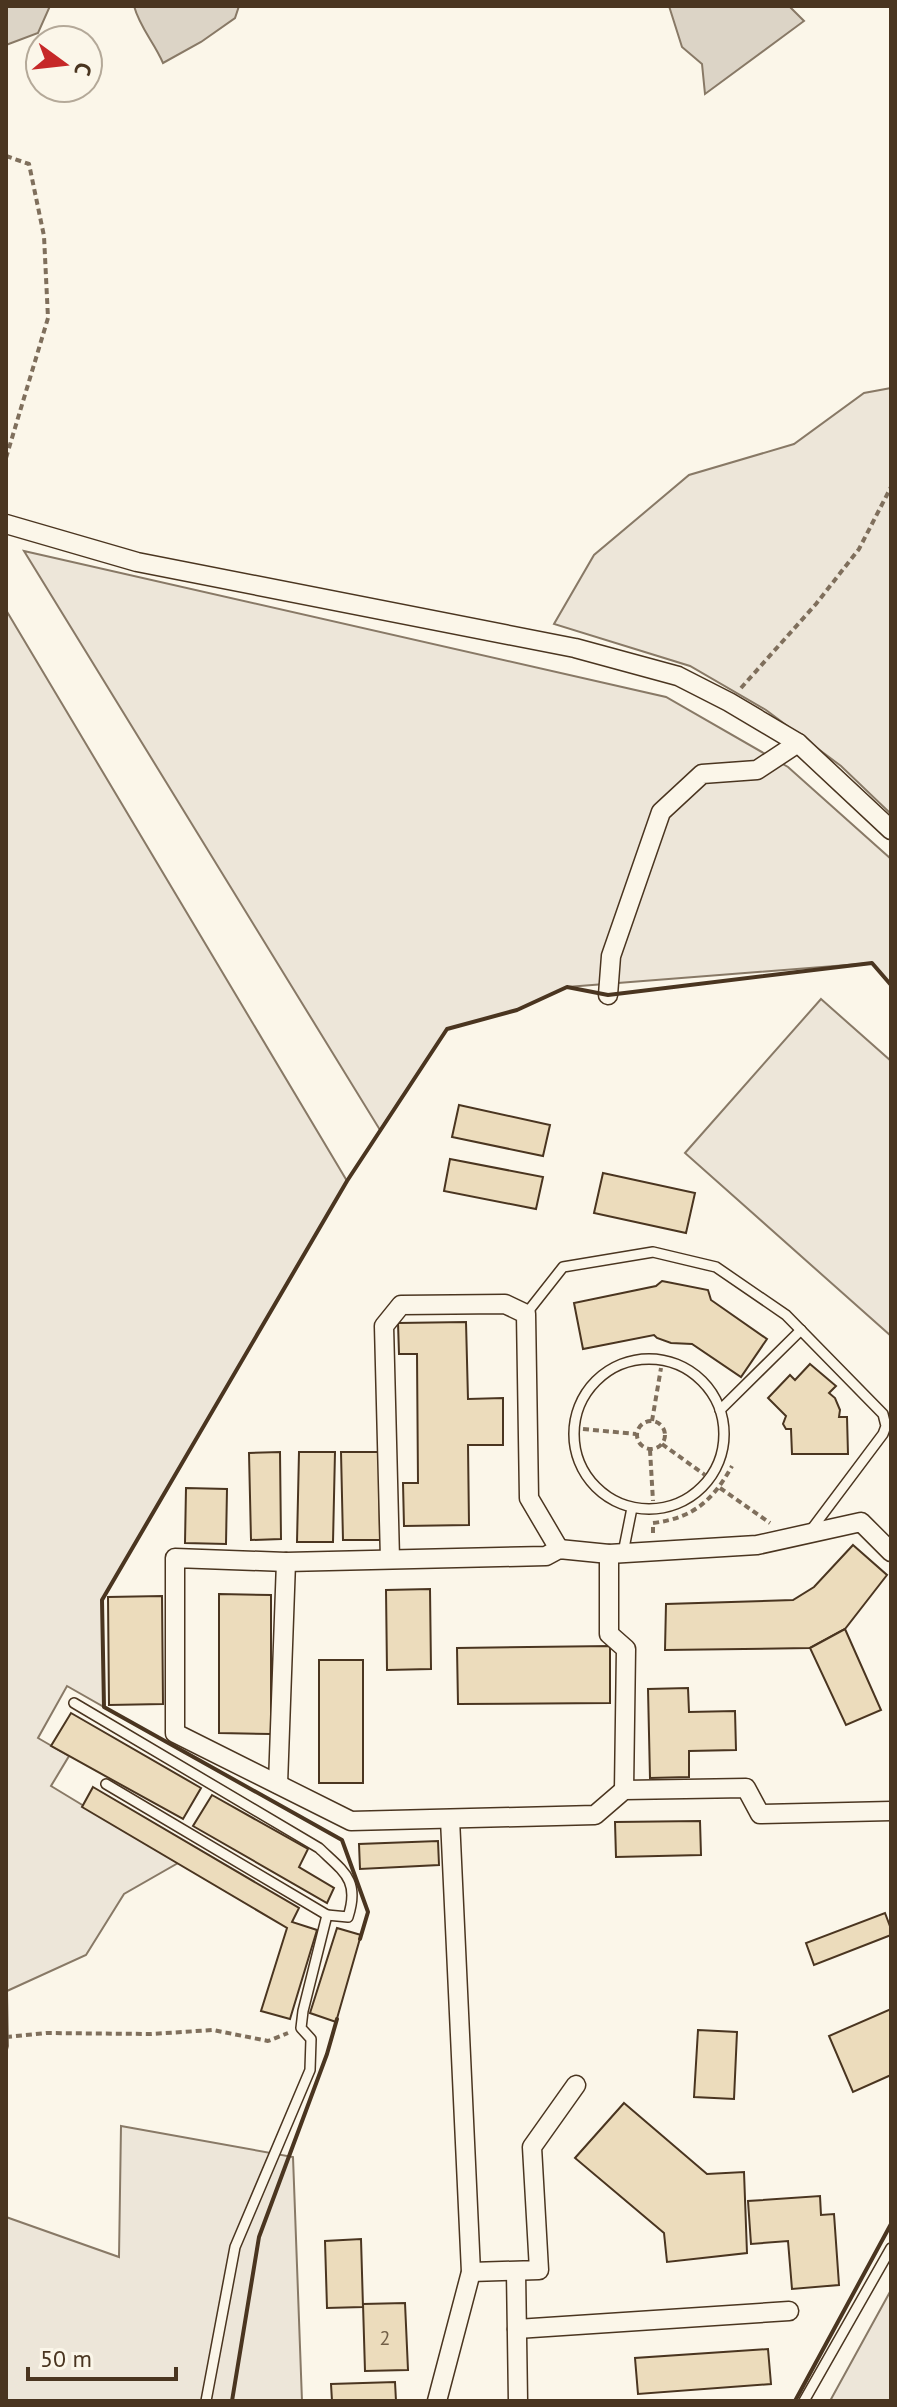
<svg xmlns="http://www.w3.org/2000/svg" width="897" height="2407" viewBox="0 0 897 2407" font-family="'PT Sans',sans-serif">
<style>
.green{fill:#ede6d9;stroke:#887966;stroke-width:2}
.water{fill:#dcd4c6;stroke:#887966;stroke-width:2}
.building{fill:#ecdcbc;stroke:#4a3520;stroke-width:2}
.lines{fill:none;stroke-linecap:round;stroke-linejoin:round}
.lane-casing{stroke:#4a3520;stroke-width:12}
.street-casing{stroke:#4a3520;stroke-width:21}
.path{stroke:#7f6f5c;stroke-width:4;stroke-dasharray:6 4;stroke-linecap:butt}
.lane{stroke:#fbf6e9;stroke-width:9}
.street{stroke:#fbf6e9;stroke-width:18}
.wall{stroke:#4a3520;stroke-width:4}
.labels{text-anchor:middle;stroke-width:6;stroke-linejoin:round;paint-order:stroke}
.number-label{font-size:20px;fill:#725f47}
</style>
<rect width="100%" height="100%" fill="#fbf6e9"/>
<g class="green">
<polygon points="891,388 891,814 841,766 766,710 690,666 554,624 594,555 689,475 794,444 864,393"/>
<polygon points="24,551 666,697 788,767 891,859 891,985 872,963 567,987 517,1010 447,1029 380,1130"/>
<polygon points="6,610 347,1181 102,1600 104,1707 67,1686 38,1738 69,1756 51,1786 178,1863 124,1894 86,1955 7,1991 8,2046 6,2053"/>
<polygon points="821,999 891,1061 891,1336 685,1153"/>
<polygon points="121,2126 293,2157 302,2401 6,2401 6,2217 119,2257"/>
<polygon points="891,2290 891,2401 830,2401"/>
</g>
<g class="water">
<polygon points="6,6 50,6 38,33 6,45"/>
<path d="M134,6H239L235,18L201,42L163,63C154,42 140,28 134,6Z"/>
<polygon points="669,6 789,6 804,21 705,94 702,64 682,47"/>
</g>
<g class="building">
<polygon points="459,1105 550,1125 543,1156 452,1137"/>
<polygon points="450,1159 543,1177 536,1209 444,1191"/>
<polygon points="603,1173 695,1193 686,1233 594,1213"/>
<polygon points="662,1281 708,1290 711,1300 767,1339 741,1377 692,1344 671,1343 657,1338 654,1335 583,1349 574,1303 656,1286"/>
<polygon points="466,1322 468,1399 503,1398 503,1445 468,1445 469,1525 404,1526 403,1483 418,1483 417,1354 399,1354 398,1323"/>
<polygon points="810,1364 836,1386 829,1393 835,1398 840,1410 839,1417 847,1417 848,1454 792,1454 791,1429 786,1429 783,1424 786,1416 768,1398 790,1375 795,1380"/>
<polygon points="280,1452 281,1539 251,1540 249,1453"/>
<polygon points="299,1452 335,1452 333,1542 297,1542"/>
<polygon points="341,1452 379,1452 380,1540 343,1540"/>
<polygon points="186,1488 227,1489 226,1544 185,1543"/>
<polygon points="853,1545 887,1575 845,1629 810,1648 665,1650 666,1604 793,1600 814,1587"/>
<polygon points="430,1589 431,1669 387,1670 386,1590"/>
<polygon points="219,1594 271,1595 271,1734 219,1733"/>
<polygon points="162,1596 163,1704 109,1705 108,1597"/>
<polygon points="845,1629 881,1710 846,1725 810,1648"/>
<polygon points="610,1646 610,1703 458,1704 457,1648"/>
<rect x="319" y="1660" width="44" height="123"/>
<polygon points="688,1688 689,1712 735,1711 736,1750 689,1751 689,1777 650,1778 648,1689"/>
<polygon points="71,1713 201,1788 183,1819 51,1746"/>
<polygon points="93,1787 299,1908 292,1922 317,1930 290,2019 261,2011 287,1928 82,1807"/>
<polygon points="212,1795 308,1849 299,1867 334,1888 327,1903 193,1826"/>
<polygon points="700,1821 701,1855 616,1857 615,1822"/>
<polygon points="438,1841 439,1865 360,1869 359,1844"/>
<polygon points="885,1913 891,1929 891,1935 814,1965 806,1943"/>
<polygon points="337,1928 361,1935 336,2022 310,2013"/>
<polygon points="891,2009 891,2075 853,2092 829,2036"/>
<polygon points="698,2030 737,2032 734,2099 694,2097"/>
<polygon points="624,2103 707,2174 744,2172 747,2253 667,2262 664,2233 575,2158"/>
<polygon points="820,2196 821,2215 834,2214 839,2285 792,2289 788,2241 751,2244 748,2201"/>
<polygon points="361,2239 363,2307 327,2308 325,2241"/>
<polygon points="405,2303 408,2370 365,2371 363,2304"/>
<polygon points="768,2349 771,2384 638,2394 635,2358"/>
<polygon points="395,2382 396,2401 332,2401 331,2384"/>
</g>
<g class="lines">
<defs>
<g id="lane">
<polyline points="526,1314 563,1267 653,1252 716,1267 786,1315 883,1414 886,1426 883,1434 811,1530"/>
<circle cx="649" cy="1434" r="75"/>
<polyline points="720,1410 801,1330"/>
<polyline points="623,1553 632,1508"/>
<path d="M74,1703L319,1848C344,1872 360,1880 348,1917L327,1915"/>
<polyline points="106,1784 327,1915 303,2011 301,2028 311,2039 310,2070 235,2247 206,2401"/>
<polyline points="804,2401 891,2248"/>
</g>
<g id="street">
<polyline points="6,524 137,562 575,648 678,676 729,702 798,743 891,830"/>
<polyline points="608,995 611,956 661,812 702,774 757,770 798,743"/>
<polyline points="891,1552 861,1522 757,1545 609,1554 559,1549 546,1556 286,1562 175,1558 175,1733 351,1821 595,1815 624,1790 746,1788 760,1814 891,1811"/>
<polyline points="609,1554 609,1634 626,1649 624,1790"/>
<polyline points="390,1559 384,1326 401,1305 505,1304 526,1314 529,1498 559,1549"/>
<polyline points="278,1784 286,1562"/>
<polyline points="471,2272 539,2270 532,2147 576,2085"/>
<polyline points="516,2272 518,2401"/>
<polyline points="517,2329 789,2311"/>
<polyline points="437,2401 471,2272 450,1819"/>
</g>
</defs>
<use href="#lane" class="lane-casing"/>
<use href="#street" class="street-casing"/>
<g class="path">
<polyline points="6,156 29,164 44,236 48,318 6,458"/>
<polyline points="741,688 816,604 859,549 891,487"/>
<circle cx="651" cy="1435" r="14"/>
<polyline points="652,1421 661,1368"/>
<polyline points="583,1429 636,1434"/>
<polyline points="662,1444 705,1475"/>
<polyline points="650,1450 653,1501"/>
<polyline points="720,1488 770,1523"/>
<path d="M653,1533V1523C694,1518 713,1500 732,1466"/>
<polyline points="6,2037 46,2033 151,2034 213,2030 268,2041 288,2033"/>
</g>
<use href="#lane" class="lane"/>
<use href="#street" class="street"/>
<g class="wall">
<polyline points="360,1939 368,1912 342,1840 104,1707 102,1600 347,1181 447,1029 517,1010 567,987 608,995 872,963 891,985"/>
<polyline points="232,2401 259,2237 327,2054 337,2019"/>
<polyline points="795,2401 891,2224"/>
</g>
</g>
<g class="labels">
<g class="number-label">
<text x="385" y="2345">2</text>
</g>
</g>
<rect width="897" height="2407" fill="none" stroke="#4a3520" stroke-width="16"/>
<g transform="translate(64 64) rotate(105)"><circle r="38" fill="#fbf6e9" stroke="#b4a999" stroke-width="2"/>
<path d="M0-6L14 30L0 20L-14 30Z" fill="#c62828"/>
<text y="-12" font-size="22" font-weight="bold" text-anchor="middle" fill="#4a3520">С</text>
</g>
<path d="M28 2367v12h148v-12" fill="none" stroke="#4a3520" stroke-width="4"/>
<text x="40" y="2367" font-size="24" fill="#4a3520" stroke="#fbf6e9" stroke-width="6" paint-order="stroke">50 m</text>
</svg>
